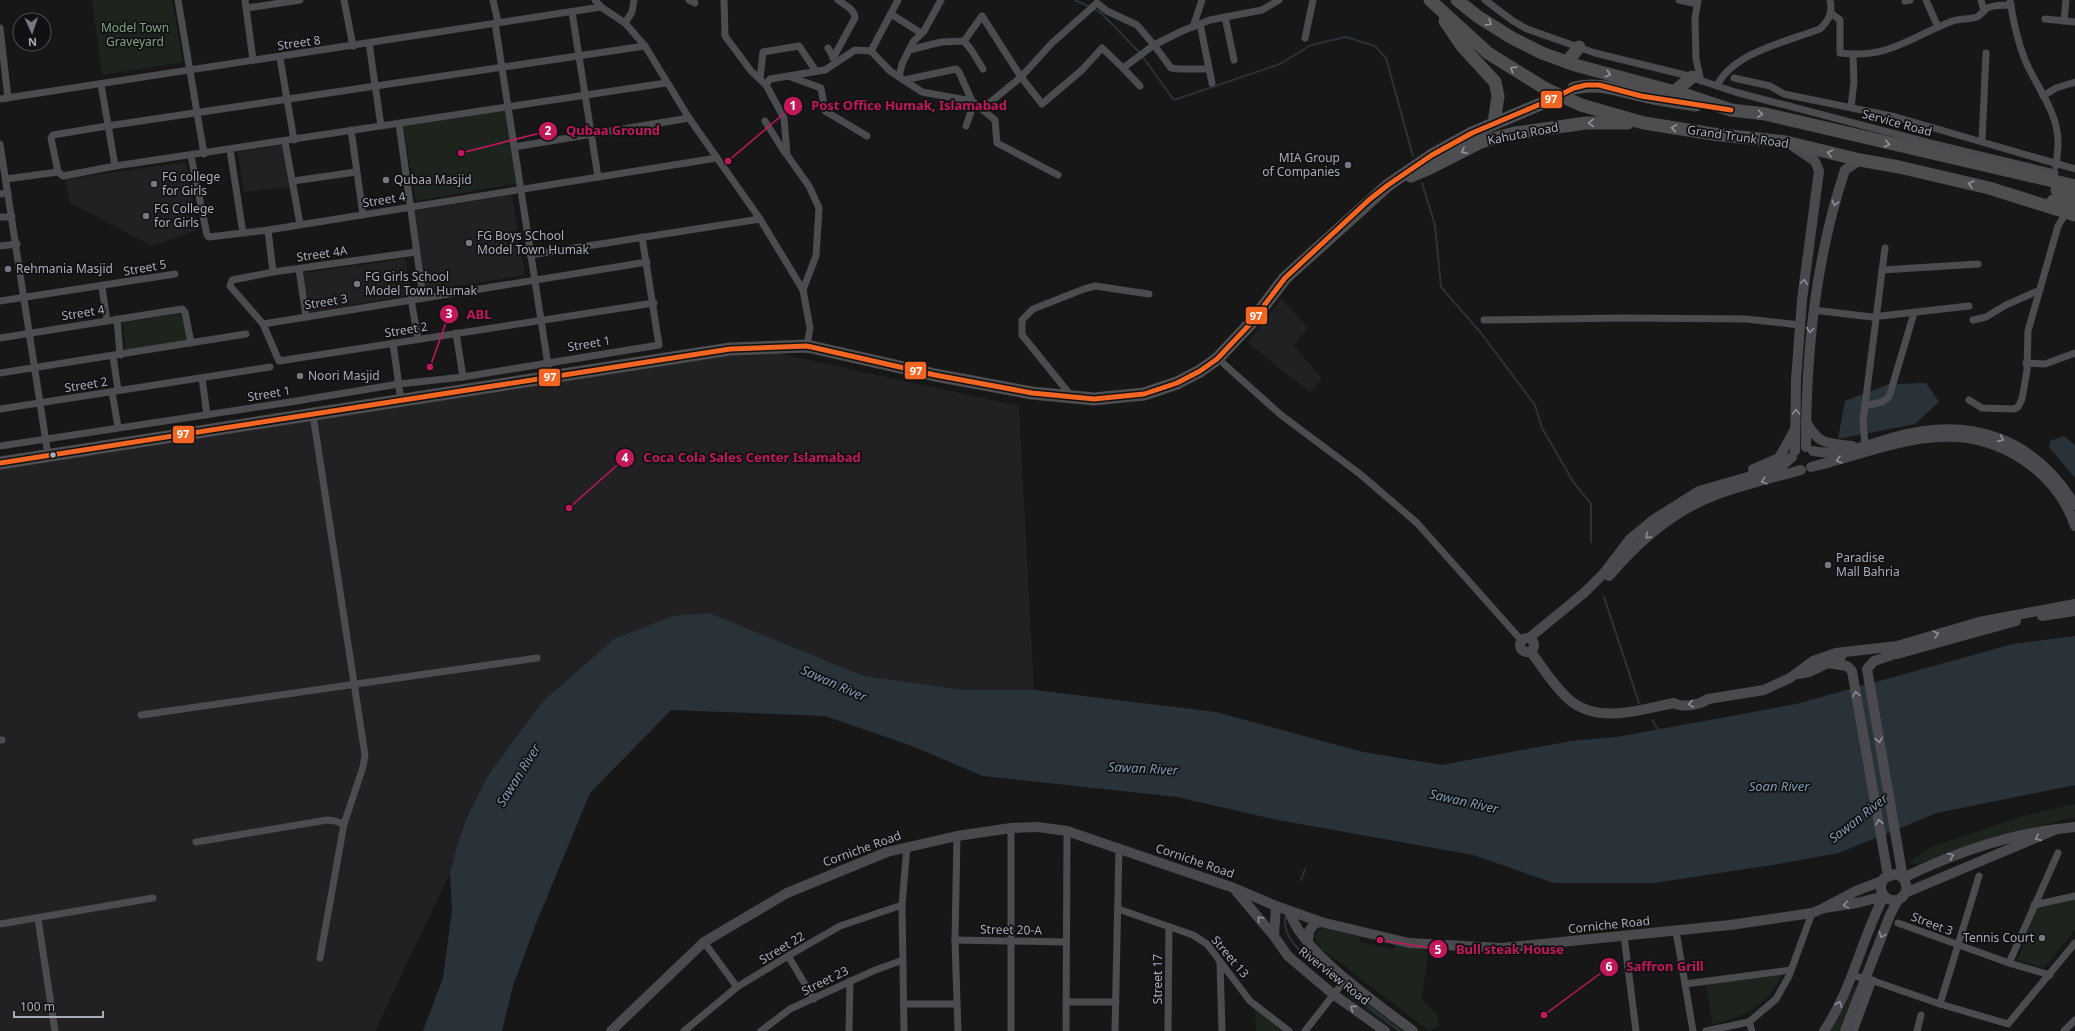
<svg xmlns="http://www.w3.org/2000/svg" width="2075" height="1031" viewBox="0 0 2075 1031" font-family="'Noto Sans',sans-serif">
<style>
.built{fill:#212123}
.green{fill:#1d241e}
.water{fill:#2a3239}
.lines{fill:none;stroke-linecap:round;stroke-linejoin:round}
.stream{stroke:#2a3239;stroke-width:2}
.street{stroke:#4b4c50;stroke-width:7}
.secondary{stroke:#4a4a4e;stroke-width:10}
.highway{stroke:#4e4e51;stroke-width:13}
.highway-bridge{stroke:#4e4e51;stroke-width:13}
.bus-1-casing{stroke:#111113;stroke-width:8}
.bus-1{stroke:#f26522;stroke-width:5}
.oneway{stroke:#92959e}
.oneway2{stroke:#8c8f98}
.poi-dot{fill:#757880;stroke:#111113;stroke-width:1.5}
.bus-dot{fill:#a8adb8;stroke:#111113;stroke-width:1.5}
.labels{text-anchor:middle;stroke-width:3.5;stroke-linejoin:round;paint-order:stroke}
.park-label{font-size:12px;fill:#7fa381;stroke:#111113}
.street-label{font-size:12px;fill:#a8adb8;stroke:#111113}
.poi-label{font-size:12px;fill:#a8adb8;stroke:#111113;text-anchor:start}
.water-label{font-size:13px;font-style:italic;fill:#7f9bb3;stroke:#111113}
.leader{fill:none;stroke:#c2185b;stroke-width:1.5}
.callout-dot{fill:#c2185b;stroke:#111113;stroke-width:1.5}
.mark-label{font-size:12px;text-anchor:middle;font-weight:bold;fill:#fff}
.callout-label{font-size:13px;text-anchor:middle;font-weight:bold;fill:#c2185b;stroke:#111113;stroke-width:3.5;stroke-linejoin:round;paint-order:stroke}
.line-badge{stroke:#111113;stroke-width:1.5}
.badge-label{font-size:11px;text-anchor:middle;font-weight:bold;fill:#fff}
</style>
<rect width="100%" height="100%" fill="#171717"/>
<g class="built">
<polygon points="284,145 290,187 244,192 238,152"/>
<polygon points="186,162 198,230 152,246 70,203 65,179"/>
<polygon points="512,195 525,275 426,291 413,211"/>
<polygon points="405,259 411,295 310,312 303,273"/>
<polygon points="1281,299 1309,328 1293,345 1322,379 1310,392 1248,343"/>
<polygon points="754,348 1019,406 1034,690 964,690 864,676 709,613 614,639 542,702 489,774 457,846 450,873 375,1031 0,1031 0,462"/>
</g>
<g class="green">
<polygon points="92,0 172,0 183,62 102,75"/>
<polygon points="505,106 519,183 416,201 403,124"/>
<polygon points="182,313 187,340 126,350 122,323"/>
<polygon points="2075,804 2075,817 1978,842 1917,864 1909,862 1931,847 2026,815"/>
<polygon points="2075,898 2075,930 2044,968 2018,960 2036,907"/>
<path d="M1329,927L1359,937L1360,942L1394,949L1395,944L1420,949L1427,952C1429,969 1421,984 1423,1001C1432,1012 1439,1010 1439,1026L1429,1031L1321,948L1314,937L1320,929Z"/>
<path d="M1783,972C1773,1001 1741,1020 1712,1024L1706,983Z"/>
<polygon points="1347,986 1410,1031 1396,1031 1349,997 1343,989"/>
<polygon points="1854,987 1858,988 1842,1031 1829,1031 1838,1020"/>
<polygon points="1255,1009 1286,1031 1256,1031"/>
</g>
<g class="water">
<polygon points="1926,383 1939,402 1915,424 1838,439 1845,401 1889,384"/>
<polygon points="2064,436 2075,445 2075,478 2049,447 2050,441"/>
<polygon points="709,613 864,676 964,690 1034,690 1216,712 1363,752 1442,765 1571,741 1617,737 1796,704 2013,644 2075,636 2075,785 1937,813 1839,853 1772,865 1654,883 1554,883 1473,855 1278,820 1177,797 983,776 912,746 825,716 671,710 590,793 535,926 513,986 502,1031 423,1031 443,978 452,910 450,873 457,846 467,817 489,774 542,702 614,639 673,616"/>
</g>
<g class="lines">
<g class="stream">
<polyline points="1075,0 1090,7"/>
<polyline points="1094,9 1100,12 1140,53"/>
<polyline points="1142,56 1174,100 1280,64 1311,45 1346,37 1375,46 1386,58 1413,156"/>
<polyline points="1422,183 1435,225 1441,287 1481,333 1535,405 1542,428 1574,483 1591,504 1591,542"/>
<polyline points="1604,597 1639,703"/>
<polyline points="1652,720 1659,731"/>
<polyline points="1301,880 1305,869"/>
<path d="M1285,917C1282,943 1310,958 1327,972"/>
<polyline points="1348,991 1400,1031"/>
</g>
<g class="street">
<polyline points="178,0 204,154"/>
<polyline points="245,0 253,60"/>
<polyline points="344,0 353,46"/>
<polyline points="493,0 498,22"/>
<polyline points="595,0 601,7 625,23 645,46 689,118 760,219 803,290 810,328 807,346"/>
<polyline points="689,0 695,3"/>
<polyline points="724,0 725,36 751,71 766,85"/>
<polyline points="1485,0 1513,21 1527,29 1595,53 1685,75 1735,92 1934,144 2055,173"/>
<polyline points="1679,0 1697,4"/>
<polyline points="1698,0 1695,19 1696,59 1701,81"/>
<polyline points="1926,0 1938,27"/>
<polyline points="1981,0 1984,11"/>
<path d="M2010,0C2013,20 2017,40 2025,60C2036,86 2058,112 2058,142C2058,150 2057,158 2056,166"/>
<polyline points="1905,1 1910,0"/>
<polyline points="247,8 300,0"/>
<polyline points="572,12 598,177"/>
<path d="M1831,13L1840,20V53C1888,59 1909,38 1950,22C1959,18 1969,20 1977,17C1981,15 1983,11 1986,9C1993,4 2003,6 2011,5"/>
<polyline points="891,14 921,33"/>
<polyline points="1225,17 1234,60"/>
<polyline points="2045,19 2075,22"/>
<polyline points="2064,21 2066,0"/>
<polyline points="495,23 550,378"/>
<polyline points="625,23 632,12 634,0"/>
<polyline points="1200,24 1212,83"/>
<polyline points="1193,27 1202,0"/>
<polyline points="0,28 8,98"/>
<polyline points="1305,38 1313,0"/>
<polyline points="964,41 982,16 1021,77 1042,104 1082,70 1102,48 1123,68"/>
<polyline points="369,43 381,126"/>
<polyline points="645,46 107,126 53,135 51,138 58,172 63,176 115,166 666,83"/>
<polyline points="828,48 835,60"/>
<polyline points="909,50 941,42 964,41 972,51 983,69"/>
<polyline points="871,51 890,71 922,92 972,101 995,120 997,143 1058,175"/>
<polyline points="280,58 294,140"/>
<path d="M833,58L855,18C854,9 845,5 838,0"/>
<polyline points="1209,69 1179,69 1171,68 1154,45 1182,31 1210,20 1262,10 1279,0"/>
<polyline points="788,76 821,88 825,111 867,136"/>
<polyline points="899,77 902,64 913,42 924,31 941,0"/>
<polyline points="1734,78 1770,86 1784,94 1896,117 2075,169"/>
<polyline points="760,79 763,52 799,46 816,71"/>
<polyline points="904,80 956,69 959,72 972,101"/>
<polyline points="101,84 115,166"/>
<path d="M1717,86C1732,53 1788,41 1820,29C1829,20 1833,13 1830,0"/>
<polyline points="2043,96 2056,88 2075,82"/>
<polyline points="0,99 601,7"/>
<polyline points="1851,107 1854,82 1853,55"/>
<polyline points="982,109 1021,77 1052,43 1097,3 1107,11 1137,25 1154,45 1123,68 1140,86"/>
<polyline points="765,121 785,153"/>
<polyline points="399,124 423,297"/>
<polyline points="966,126 974,103"/>
<polyline points="351,130 363,215"/>
<polyline points="1982,141 1986,53"/>
<polyline points="285,142 300,224"/>
<polyline points="0,144 48,455"/>
<polyline points="514,147 689,118"/>
<polyline points="230,150 243,233"/>
<polyline points="191,156 207,235 209,237 268,230 717,158"/>
<polyline points="6,179 58,172"/>
<polyline points="293,181 356,172"/>
<polyline points="0,194 8,193"/>
<polyline points="0,217 12,217"/>
<polyline points="268,230 273,272"/>
<polyline points="0,246 17,244"/>
<polyline points="416,252 273,272 232,280 230,286 263,324 279,361 654,303"/>
<polyline points="530,255 760,219"/>
<polyline points="299,269 306,316"/>
<polyline points="1882,270 1978,264"/>
<polyline points="102,287 107,321"/>
<polyline points="803,290 816,256 819,208 809,186 787,155 784,118 766,85 770,79 825,70 855,50 871,51 898,0"/>
<polyline points="411,299 418,339"/>
<polyline points="0,301 175,274"/>
<polyline points="1813,310 1872,317 1969,306"/>
<polyline points="117,319 120,355"/>
<polyline points="1484,320 1624,318 1746,319 1800,325"/>
<polyline points="1973,320 1986,317 2006,305 2040,290"/>
<polyline points="263,324 647,262"/>
<polyline points="456,333 463,377"/>
<polyline points="0,338 182,309 185,312 191,343"/>
<polyline points="393,343 401,401"/>
<polyline points="113,356 118,390"/>
<polyline points="2026,363 2045,364 2075,353"/>
<polyline points="1224,364 1281,415 1360,474 1417,523 1522,641"/>
<polyline points="0,373 246,334"/>
<polyline points="202,378 207,415"/>
<polyline points="112,392 118,427"/>
<polyline points="1072,397 1022,335 1022,320 1033,309 1084,289 1095,286 1149,294"/>
<polyline points="1969,400 1982,408 2014,409 2018,407 2022,399 2027,370 2028,331 2058,226 2066,213"/>
<polyline points="1865,406 1882,402 1889,397 1914,313"/>
<polyline points="0,409 270,367"/>
<polyline points="313,415 365,755 363,767 344,824 320,958"/>
<polyline points="1865,445 1863,421 1885,248"/>
<polyline points="0,446 284,403 399,384 463,377 659,345 642,237"/>
<polyline points="141,715 537,658"/>
<polyline points="0,740 2,740"/>
<polyline points="957,836 955,940 958,1031"/>
<polyline points="196,842 327,820 335,821 344,824"/>
<polyline points="2034,905 2075,896"/>
<polyline points="1118,909 1193,935 1207,944 1250,1001 1289,1031"/>
<polyline points="38,919 55,1031"/>
<polyline points="1898,923 2009,963 2050,975"/>
<polyline points="0,924 153,898"/>
<polyline points="1676,931 1693,1031"/>
<polyline points="1624,936 1636,1031"/>
<polyline points="955,940 1066,942"/>
<polyline points="704,942 737,987"/>
<polyline points="788,956 814,999"/>
<polyline points="1220,963 1222,1031"/>
<polyline points="2009,963 2058,853"/>
<polyline points="1852,976 1865,978 1940,1004 2008,1024 2075,943"/>
<polyline points="1685,984 1791,970"/>
<polyline points="1066,1002 1116,1002"/>
<polyline points="904,1004 956,1004"/>
<polyline points="1940,1004 1979,876"/>
<polyline points="1749,1022 1752,1031"/>
<polyline points="684,1031 737,987 788,956 840,926 902,905"/>
<polyline points="761,1031 790,1009 873,971 903,960"/>
<polyline points="849,1031 850,981"/>
<polyline points="904,1031 902,905 907,846"/>
<polyline points="1011,1031 1011,828"/>
<polyline points="1066,1031 1067,831"/>
<polyline points="1115,1031 1119,847"/>
<polyline points="1168,1031 1169,927"/>
<polyline points="1305,1031 1345,980"/>
<polyline points="1706,1031 1749,1022 1776,999 1789,976 1812,913"/>
<polyline points="1854,1031 1873,980"/>
<polyline points="1917,1031 1921,1015"/>
<polyline points="2064,1031 2075,1020"/>
</g>
<g class="secondary">
<polyline points="1794,147 1815,161 1819,171 1802,300 1796,380 1795,451"/>
<path d="M1806,422C1819,445 1827,443 1852,446"/>
<path d="M1806,447C1806,353 1815,260 1845,170L1860,160"/>
<path d="M1813,451C1839,457 1870,444 1895,437C1971,416 2034,438 2075,505"/>
<path d="M1811,467C1852,457 1898,439 1939,437C1998,433 2056,470 2075,526"/>
<polyline points="1753,469 1779,458 1794,431"/>
<path d="M1609,576C1638,542 1671,512 1713,496C1741,485 1772,478 1801,470"/>
<polyline points="2042,616 2075,611"/>
<circle cx="1527" cy="645" r="7"/>
<polyline points="1529,638 1584,593 1604,573 1630,539 1653,520 1699,491 1772,470 1782,466 1792,457"/>
<path d="M1531,652C1543,668 1556,689 1572,702C1602,724 1641,709 1674,703C1683,708 1699,705 1708,699L1764,690L1790,678L1813,661L1836,653L1897,646L1979,622L2075,604"/>
<polyline points="1887,654 1897,654 2016,621"/>
<path d="M1892,655L1874,661L1867,669L1903,878C1909,887 1907,895 1898,900C1888,902 1880,895 1881,885L1884,878L1896,874L1903,878"/>
<polyline points="1828,663 1847,666 1852,671 1888,876"/>
<polyline points="1797,674 1809,672 1841,657"/>
<polyline points="2057,829 2075,827"/>
<path d="M1903,878C1952,854 2002,836 2057,829L1905,893"/>
<polyline points="1882,881 1856,891 1824,908 1857,903 1884,896"/>
<polyline points="1236,891 1274,936 1288,956 1333,994 1385,1031"/>
<path d="M1289,911C1303,954 1377,1003 1413,1031"/>
<polyline points="1274,936 1276,906"/>
<polyline points="1308,940 1309,931 1315,923 1321,922"/>
<polyline points="611,1031 704,942 787,893 887,852 957,836 1011,828 1038,827 1067,831 1234,888 1276,906 1321,922 1409,943 1501,948 1730,925 1812,913 1824,908"/>
<path d="M1824,1031C1852,990 1861,940 1884,896"/>
<polyline points="1845,1031 1890,915 1898,900"/>
</g>
<g class="highway">
<polyline points="1430,0 1488,53 1546,89"/>
<polyline points="1457,0 1477,16 1512,38 1542,53 1575,65 1686,95 1731,110 1765,114 2075,186"/>
<polyline points="1445,21 1462,46 1495,82 1498,96 1494,123"/>
<polyline points="1567,62 1579,47"/>
<path d="M1574,88C1598,82 1617,90 1640,95C1659,100 1677,102 1696,105"/>
<polyline points="1674,92 1692,77"/>
<polyline points="1581,105 1644,123 1713,134 1786,142 1860,160 1899,167 1989,188 2075,215"/>
<polyline points="1411,176 1430,168 1481,142 1515,133 1586,123 1628,123"/>
<polyline points="2053,201 2068,205 2073,203 2072,194 2057,190"/>
<polyline points="0,463 730,349 807,346 935,375 1032,393 1094,399 1144,394 1177,383 1200,371 1217,359 1250,324 1285,278 1388,185 1432,155 1472,133 1550,100"/>
</g>
<polyline class="highway-bridge" points="1546,89 1581,105"/>
<defs>
<polyline id="bus-1" points="0,463 730,349 807,346 935,375 1032,393 1094,399 1144,394 1177,383 1200,371 1217,359 1250,324 1285,278 1370,199 1388,185 1432,155 1472,133 1550,100 1574,88 1586,85 1599,85 1641,96 1731,110"/>
</defs>
<use href="#bus-1" class="bus-1-casing"/>
<use href="#bus-1" class="bus-1"/>
</g>
<defs><path id="oneway-chevron" d="M-2-3.5L2.5 0L-2 3.5" fill="none" stroke-width="1.6" stroke-linecap="round" stroke-linejoin="round"/></defs>
<g class="oneway">
<use href="#oneway-chevron" transform="translate(1489 23) rotate(32)"/>
<use href="#oneway-chevron" transform="translate(1513 69) rotate(-148)"/>
<use href="#oneway-chevron" transform="translate(1608 74) rotate(16)"/>
<use href="#oneway-chevron" transform="translate(1760 114) rotate(8)"/>
<use href="#oneway-chevron" transform="translate(1591 123) rotate(178)"/>
<use href="#oneway-chevron" transform="translate(1674 128) rotate(-171)"/>
<use href="#oneway-chevron" transform="translate(1887 144) rotate(12)"/>
<use href="#oneway-chevron" transform="translate(1464 151) rotate(153)"/>
<use href="#oneway-chevron" transform="translate(1830 153) rotate(-167)"/>
<use href="#oneway-chevron" transform="translate(1971 184) rotate(-166)"/>
</g>
<g class="oneway2">
<use href="#oneway-chevron" transform="translate(1835 203) rotate(105)"/>
<use href="#oneway-chevron" transform="translate(1804 282) rotate(-82)"/>
<use href="#oneway-chevron" transform="translate(1810 330) rotate(98)"/>
<use href="#oneway-chevron" transform="translate(1796 412) rotate(-89)"/>
<use href="#oneway-chevron" transform="translate(2001 439) rotate(24)"/>
<use href="#oneway-chevron" transform="translate(1839 460) rotate(165)"/>
<use href="#oneway-chevron" transform="translate(1764 481) rotate(163)"/>
<use href="#oneway-chevron" transform="translate(1648 536) rotate(138)"/>
<use href="#oneway-chevron" transform="translate(1936 634) rotate(-16)"/>
<use href="#oneway-chevron" transform="translate(1856 694) rotate(-100)"/>
<use href="#oneway-chevron" transform="translate(1691 704) rotate(172)"/>
<use href="#oneway-chevron" transform="translate(1879 740) rotate(80)"/>
<use href="#oneway-chevron" transform="translate(1879 822) rotate(-100)"/>
<use href="#oneway-chevron" transform="translate(2038 838) rotate(155)"/>
<use href="#oneway-chevron" transform="translate(1951 856) rotate(-21)"/>
<use href="#oneway-chevron" transform="translate(1846 905) rotate(171)"/>
<use href="#oneway-chevron" transform="translate(1260 919) rotate(-130)"/>
<use href="#oneway-chevron" transform="translate(1882 935) rotate(111)"/>
<use href="#oneway-chevron" transform="translate(1839 1004) rotate(-68)"/>
<use href="#oneway-chevron" transform="translate(1353 1008) rotate(-144)"/>
</g>
<g class="poi-dot">
<circle cx="1348" cy="165" r="4"/>
<circle cx="386" cy="180" r="4"/>
<circle cx="154" cy="184" r="4"/>
<circle cx="146" cy="216" r="4"/>
<circle cx="469" cy="243" r="4"/>
<circle cx="8" cy="269" r="4"/>
<circle cx="357" cy="284" r="4"/>
<circle cx="300" cy="376" r="4"/>
<circle cx="1828" cy="565" r="4"/>
<circle cx="2042" cy="938" r="4"/>
</g>
<circle class="bus-dot" cx="53" cy="455" r="3.5"/>
<g class="labels">
<g class="park-label">
<text x="135" y="32">Model Town<tspan x="135" dy="14">Graveyard</tspan></text>
</g>
<g class="street-label">
<text transform="translate(299 43) rotate(-8)" y="4">Street 8</text>
<text transform="translate(1897 123) rotate(15)" y="4">Service Road</text>
<text transform="translate(1523 134) rotate(-11)" y="4">Kahuta Road</text>
<text transform="translate(1738 137) rotate(8)" y="4">Grand Trunk Road</text>
<text transform="translate(384 200) rotate(-9)" y="4">Street 4</text>
<text transform="translate(322 254) rotate(-8)" y="4">Street 4A</text>
<text transform="translate(145 268) rotate(-10)" y="4">Street 5</text>
<text transform="translate(326 302) rotate(-9)" y="4">Street 3</text>
<text transform="translate(83 313) rotate(-9)" y="4">Street 4</text>
<text transform="translate(406 330) rotate(-9)" y="4">Street 2</text>
<text transform="translate(589 344) rotate(-9)" y="4">Street 1</text>
<text transform="translate(86 385) rotate(-9)" y="4">Street 2</text>
<text transform="translate(269 394) rotate(-9)" y="4">Street 1</text>
<text transform="translate(862 849) rotate(-20)" y="4">Corniche Road</text>
<text transform="translate(1195 861) rotate(19)" y="4">Corniche Road</text>
<text transform="translate(1932 924) rotate(21)" y="4">Street 3</text>
<text transform="translate(1609 925) rotate(-6)" y="4">Corniche Road</text>
<text transform="translate(1011 930) rotate(1)" y="4">Street 20-A</text>
<text transform="translate(782 948) rotate(-31)" y="4">Street 22</text>
<text transform="translate(1230 957) rotate(50)" y="4">Street 13</text>
<text transform="translate(1334 976) rotate(38)" y="4">Riverview Road</text>
<text transform="translate(1158 979) rotate(-90)" y="4">Street 17</text>
<text transform="translate(825 981) rotate(-26)" y="4">Street 23</text>
</g>
<g class="poi-label">
<text x="1340" y="162" text-anchor="end">MIA Group<tspan x="1340" dy="14">of Companies</tspan></text>
<text x="162" y="181">FG college<tspan x="162" dy="14">for Girls</tspan></text>
<text x="394" y="184">Qubaa Masjid</text>
<text x="154" y="213">FG College<tspan x="154" dy="14">for Girls</tspan></text>
<text x="477" y="240">FG Boys SChool<tspan x="477" dy="14">Model Town Humak</tspan></text>
<text x="16" y="273">Rehmania Masjid</text>
<text x="365" y="281">FG Girls School<tspan x="365" dy="14">Model Town Humak</tspan></text>
<text x="308" y="380">Noori Masjid</text>
<text x="1836" y="562">Paradise<tspan x="1836" dy="14">Mall Bahria</tspan></text>
<text x="2034" y="942" text-anchor="end">Tennis Court</text>
</g>
<g class="water-label">
<text transform="translate(834 683) rotate(24)" y="5">Sawan River</text>
<text transform="translate(1143 768) rotate(3)" y="5">Sawan River</text>
<text transform="translate(518 775) rotate(-58)" y="5">Sawan River</text>
<text x="1779" y="791">Soan River</text>
<text transform="translate(1464 801) rotate(13)" y="5">Sawan River</text>
<text transform="translate(1858 818) rotate(-38)" y="5">Sawan River</text>
</g>
</g>
<path class="leader" d="M728 161L793 106M461 153L548 131M430 367L449 314M569 508L625 458M1380 940L1438 949M1544 1015L1609 967"/>
<g class="callout-dot">
<circle cx="728" cy="161" r="4"/>
<circle cx="461" cy="153" r="4"/>
<circle cx="430" cy="367" r="4"/>
<circle cx="569" cy="508" r="4"/>
<circle cx="1380" cy="940" r="4"/>
<circle cx="1544" cy="1015" r="4"/>
<circle cx="793" cy="106" r="10"/>
<circle cx="548" cy="131" r="10"/>
<circle cx="449" cy="314" r="10"/>
<circle cx="625" cy="458" r="10"/>
<circle cx="1438" cy="949" r="10"/>
<circle cx="1609" cy="967" r="10"/>
</g>
<g class="mark-label">
<text x="793" y="110">1</text>
<text x="548" y="135">2</text>
<text x="449" y="318">3</text>
<text x="625" y="462">4</text>
<text x="1438" y="954">5</text>
<text x="1609" y="971">6</text>
</g>
<g class="callout-label">
<text x="909" y="110">Post Office Humak, Islamabad</text>
<text x="613" y="135">Qubaa Ground</text>
<text x="479" y="319">ABL</text>
<text x="752" y="462">Coca Cola Sales Center Islamabad</text>
<text x="1510" y="954">Bull steak House</text>
<text x="1665" y="971">Saffron Grill</text>
</g>
<g class="line-badge">
<rect x="1540" y="90" width="23" height="19" rx="4" fill="#f26522"/>
<rect x="1245" y="306" width="23" height="19" rx="4" fill="#f26522"/>
<rect x="904" y="361" width="23" height="19" rx="4" fill="#f26522"/>
<rect x="538" y="368" width="23" height="19" rx="4" fill="#f26522"/>
<rect x="172" y="425" width="23" height="19" rx="4" fill="#f26522"/>
</g>
<g class="badge-label">
<text x="1551" y="103">97</text>
<text x="1256" y="320">97</text>
<text x="916" y="375">97</text>
<text x="550" y="381">97</text>
<text x="183" y="438">97</text>
</g>
<g transform="translate(32 32) rotate(177)"><circle r="19" fill="#111113" stroke="#4d4f55"/>
<path d="M0-3L7 15L0 10L-7 15Z" fill="#757880"/>
<text y="-6" font-size="11" font-weight="bold" text-anchor="middle" fill="#a8adb8">N</text>
</g>
<path d="M14 1011v6h89v-6" fill="none" stroke="#a8adb8" stroke-width="2"/>
<text x="20" y="1011" font-size="12" fill="#a8adb8" stroke="#111113" stroke-width="3" paint-order="stroke">100 m</text>
</svg>
